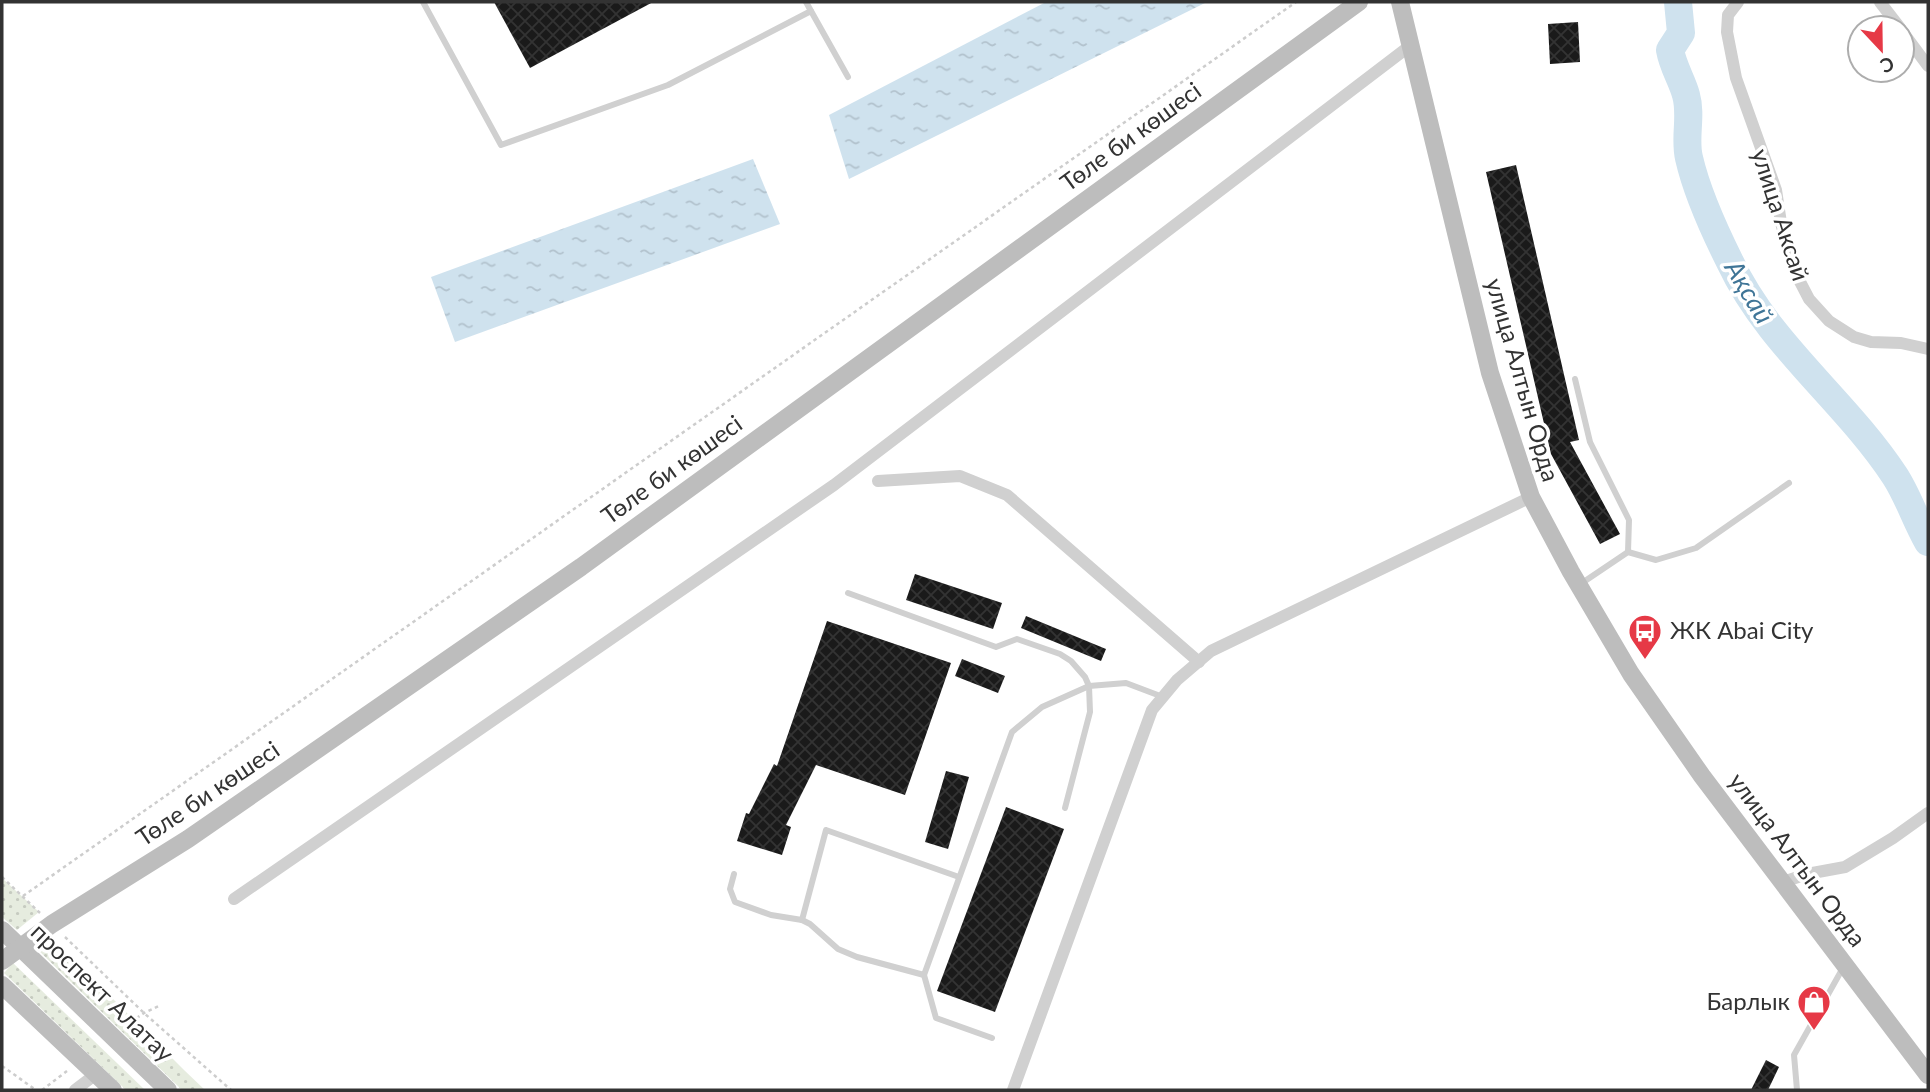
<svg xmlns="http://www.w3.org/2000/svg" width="1930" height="1092" viewBox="0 0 1930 1092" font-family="Lato,sans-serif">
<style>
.grass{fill:url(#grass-dots)}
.water{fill:url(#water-ripples)}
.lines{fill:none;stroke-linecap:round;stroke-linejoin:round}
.river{stroke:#cfe2ee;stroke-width:28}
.building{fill:url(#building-cross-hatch)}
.path{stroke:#cdcdcd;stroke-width:2.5;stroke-dasharray:3.5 3.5;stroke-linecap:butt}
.lane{stroke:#d0d0d0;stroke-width:6}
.street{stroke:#d0d0d0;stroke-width:12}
.secondary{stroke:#bdbdbd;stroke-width:18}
.labels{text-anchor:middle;stroke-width:7;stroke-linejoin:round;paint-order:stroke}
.street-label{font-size:24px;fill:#333;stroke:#fff}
.poi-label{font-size:24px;fill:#333;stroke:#fff;text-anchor:start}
.water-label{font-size:26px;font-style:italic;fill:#3f7597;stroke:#fff}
</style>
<defs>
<pattern id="grass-dots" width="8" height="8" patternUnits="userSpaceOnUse" patternTransform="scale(1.75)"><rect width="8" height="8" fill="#e6ecdf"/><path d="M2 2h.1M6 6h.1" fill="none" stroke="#c6cbc0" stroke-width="1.8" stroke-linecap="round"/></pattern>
<pattern id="water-ripples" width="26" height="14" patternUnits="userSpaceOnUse" patternTransform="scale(1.75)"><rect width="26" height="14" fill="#cfe2ee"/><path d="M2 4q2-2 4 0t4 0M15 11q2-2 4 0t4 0" fill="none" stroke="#b2c2cd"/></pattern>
<pattern id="building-cross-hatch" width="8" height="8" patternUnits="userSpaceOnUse" patternTransform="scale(1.75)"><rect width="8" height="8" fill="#1a1a1a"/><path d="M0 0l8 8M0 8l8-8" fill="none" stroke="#333"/></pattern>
</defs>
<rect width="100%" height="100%" fill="#fff"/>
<g class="grass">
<polygon points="2,878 39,912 17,930 2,917"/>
<polygon points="51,937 184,1070 205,1090 182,1090 34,946"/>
<polygon points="13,963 145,1090 126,1090 4,973"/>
</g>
<g class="water">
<polygon points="1046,2 1207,2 849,179 829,115"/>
<polygon points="753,159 780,224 455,342 431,277"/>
</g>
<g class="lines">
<path class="river" d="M1678,2L1681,33L1670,50C1673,67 1682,80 1686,95C1692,116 1684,138 1689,158C1697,193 1714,230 1730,262C1769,345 1845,400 1895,476C1908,496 1916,521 1928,542"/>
</g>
<g class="building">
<polygon points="494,2 653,2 530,68"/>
<polygon points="1578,22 1580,62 1550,64 1548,24"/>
<polygon points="1516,165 1579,440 1570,442 1620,534 1600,544 1551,454 1486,172"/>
<polygon points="915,574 1002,603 993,629 906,600"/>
<polygon points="1026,616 1106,649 1101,661 1021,628"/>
<polygon points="827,621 951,663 905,795 816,765 786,825 791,827 782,855 737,841 746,813 749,814 774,764 777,766"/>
<polygon points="962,659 1005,676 998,693 955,676"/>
<polygon points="946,771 969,777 948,849 925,842"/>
<polygon points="1006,807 1064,829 995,1012 937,991"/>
<polygon points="1766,1060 1779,1067 1768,1090 1751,1090"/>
</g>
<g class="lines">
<g class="path">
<polyline points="2,877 40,913"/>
<polyline points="23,896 1296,2"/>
<polyline points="65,937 144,1013 231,1090"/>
<polyline points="125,1026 144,1013 159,1006"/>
<polyline points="2,1066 36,1090"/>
<polyline points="42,1090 67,1071"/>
</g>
<g class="lane">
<polyline points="423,2 501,145 668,85 811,11 848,77"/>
<polyline points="806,2 811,11"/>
<polyline points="1575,379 1590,442 1629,520 1628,552"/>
<polyline points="1582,583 1628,552 1656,560 1696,548 1789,483"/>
<polyline points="848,593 996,647 1017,639 1060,654 1071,661 1085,677 1089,686 1090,712 1065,808"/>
<polyline points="734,874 730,889 735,902 771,915 802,920 810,924 838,949 857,957 924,975 1012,732 1042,707 1089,686 1126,683 1163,697"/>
<polyline points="802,920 826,830 959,877"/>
<polyline points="924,975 936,1018 992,1038"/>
<polyline points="1797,1090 1794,1055 1844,966"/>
</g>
<g class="street">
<polyline points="1738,2 1728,15 1727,32 1736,78 1776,190 1781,223 1795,272 1809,299 1829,321 1854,337 1871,342 1901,343 1928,349"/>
<polyline points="1880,2 1900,28"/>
<polyline points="1902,31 1928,66"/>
<polyline points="878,481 960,476 1007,495 1199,662"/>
<polyline points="1783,882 1807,874 1845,867 1893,838 1928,813"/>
<polyline points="234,899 834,485 1411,45"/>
<polyline points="75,1090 96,1074"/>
<polyline points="1013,1090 1152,710 1177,680 1211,651 1531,497"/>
</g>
<g class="secondary">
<polyline points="1400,2 1490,373 1531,497 1571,572 1631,674 1702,776 1928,1075"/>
<polyline points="2,930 168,1090"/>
<polyline points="2,961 52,924 188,839 581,567 1359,2"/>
<polyline points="2,985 113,1090"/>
</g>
</g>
<defs>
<symbol id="bus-pin" viewBox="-11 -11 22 30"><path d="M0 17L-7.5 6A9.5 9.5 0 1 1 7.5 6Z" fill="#e63946" stroke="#fff"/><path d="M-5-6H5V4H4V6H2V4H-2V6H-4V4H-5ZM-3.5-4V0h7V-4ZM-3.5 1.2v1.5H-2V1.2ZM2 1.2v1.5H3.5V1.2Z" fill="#fff"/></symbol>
<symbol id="shop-pin" viewBox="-11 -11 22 30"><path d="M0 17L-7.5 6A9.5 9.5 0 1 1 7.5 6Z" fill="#e63946" stroke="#fff"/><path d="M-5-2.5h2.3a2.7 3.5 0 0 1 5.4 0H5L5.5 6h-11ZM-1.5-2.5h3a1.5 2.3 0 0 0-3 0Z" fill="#fff"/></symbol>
</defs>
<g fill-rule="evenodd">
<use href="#bus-pin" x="1626" y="612" width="38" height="52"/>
<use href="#shop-pin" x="1795" y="983" width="38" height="52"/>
</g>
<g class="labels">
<g class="street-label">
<text transform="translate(1131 137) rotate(-36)" y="8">Төле би көшесі</text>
<text transform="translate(1780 215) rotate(72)" y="8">улица Аксай</text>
<text transform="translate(1522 380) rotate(74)" y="8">улица Алтын Орда</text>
<text transform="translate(672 470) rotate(-36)" y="8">Төле би көшесі</text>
<text transform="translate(208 794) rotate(-34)" y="8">Төле би көшесі</text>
<text transform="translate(1797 860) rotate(53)" y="8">улица Алтын Орда</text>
<text transform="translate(102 993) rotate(44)" y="8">проспект Алатау</text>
</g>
<g class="poi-label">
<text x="1670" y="639">ЖК Abai City</text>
<text x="1790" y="1010" text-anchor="end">Барлык</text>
</g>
<g class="water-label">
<text transform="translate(1749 292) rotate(59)" y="9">Ақсай</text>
</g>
</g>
<rect width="1930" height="1092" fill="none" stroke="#333333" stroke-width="7"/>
<g transform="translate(1881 49) rotate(158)"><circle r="33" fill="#ffffff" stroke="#adadad" stroke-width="2"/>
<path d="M0-5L12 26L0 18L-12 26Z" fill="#e63946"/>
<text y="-10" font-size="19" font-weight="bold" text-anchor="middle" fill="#333333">С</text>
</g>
</svg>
